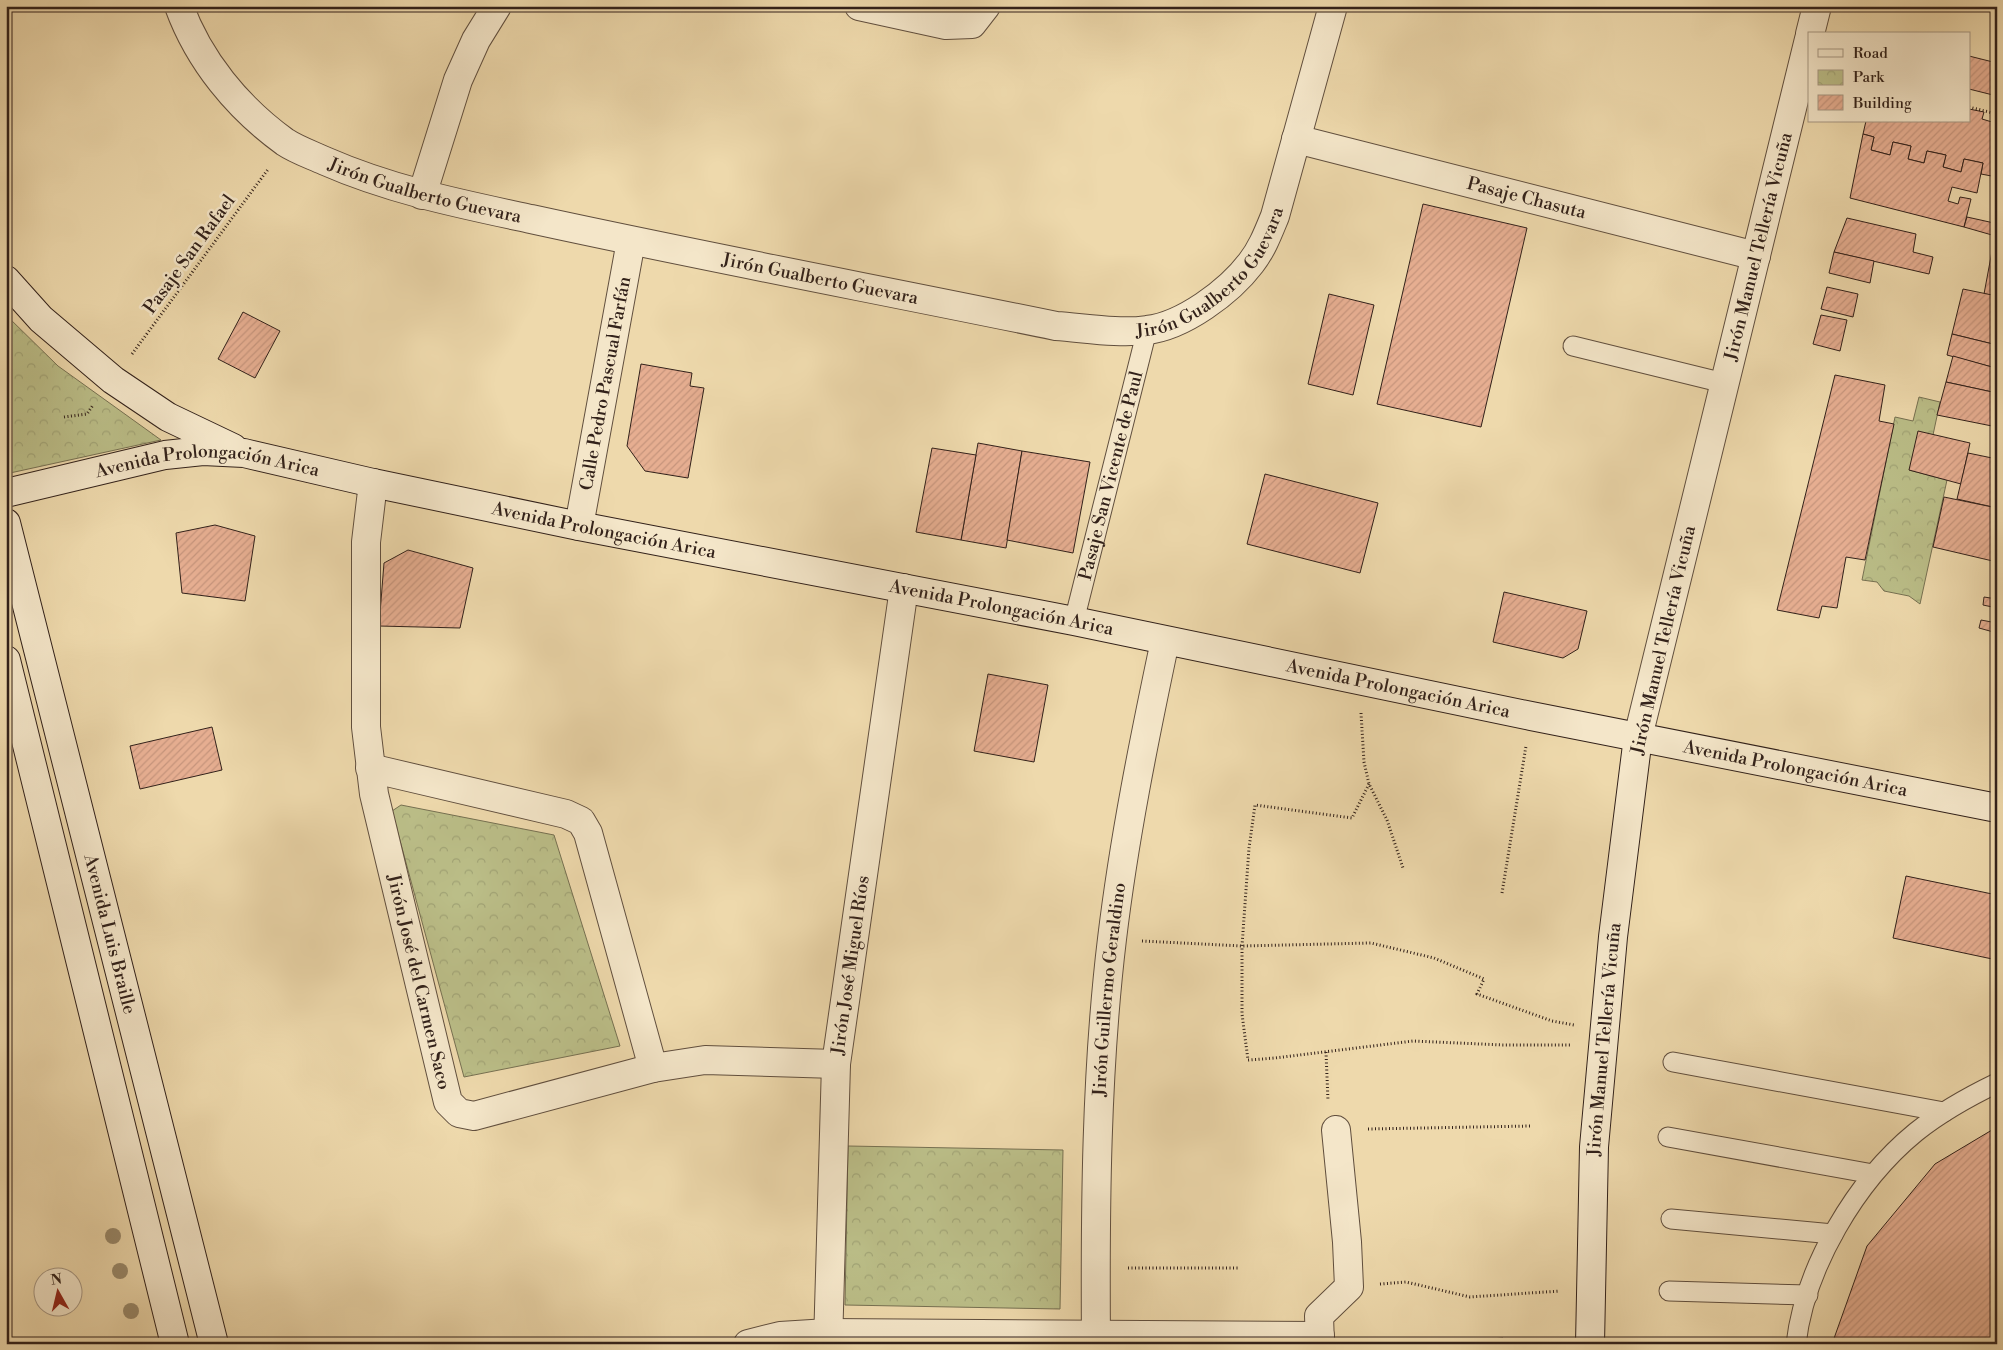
<svg xmlns="http://www.w3.org/2000/svg" width="2003" height="1350" viewBox="0 0 2003 1350" font-family="'Libre Bodoni',serif">
<style>
.park{fill:url(#park-crowns);stroke:#767051}
.building{fill:url(#building-hatch);stroke:#32211a}
.lines{fill:none;stroke-linecap:round;stroke-linejoin:round}
.lane-casing{stroke:#614f3e;stroke-width:21}
.street-casing{stroke:#614f3e;stroke-width:30}
.secondary-casing{stroke:#32211a;stroke-width:30}
.path{stroke:#32211a;stroke-width:3;stroke-dasharray:1 2.5;stroke-linecap:butt}
.lane{stroke:#f4e6c9;stroke-width:19}
.street{stroke:#f4e6c9;stroke-width:28}
.secondary{stroke:#f4e6c9;stroke-width:28}
.tree{fill:#99896b}
.labels{text-anchor:middle;stroke-width:5;stroke-linejoin:round;paint-order:stroke}
.street-label{font-size:18px;fill:#32211a;stroke:#f4e6c9}
</style>
<defs>
<pattern id="park-crowns" width="20" height="18" patternUnits="userSpaceOnUse" patternTransform="scale(1.25)"><rect width="20" height="18" fill="#bbbe88"/><path d="M2 6a3 3 0 1 1 6 0M12 15a3 3 0 1 1 6 0" fill="none" stroke="#a1a375"/></pattern>
<pattern id="building-hatch" width="6" height="6" patternUnits="userSpaceOnUse" patternTransform="scale(1.25)"><rect width="6" height="6" fill="#e6ae91"/><path d="M-1 1l2-2M0 6l6-6M5 7l2-2" fill="none" stroke="#c6957c"/></pattern>
</defs>
<rect width="100%" height="100%" fill="#eed9ac"/>
<filter id="stains"><feTurbulence type="fractalNoise" baseFrequency=".004" numOctaves="4"/><feColorMatrix values="0 0 0 0 .2 0 0 0 0 .09 0 0 0 0 .02 0 0 0 .5 -.17"/></filter>
<radialGradient id="worn" r=".72"><stop offset=".6" stop-color="#630" stop-opacity="0"/><stop offset="1" stop-color="#630" stop-opacity=".3"/></radialGradient>
<g class="park">
<polygon points="6,315 58,366 161,440 10,473 6,455"/>
<polygon points="1919,397 1940,402 1933,435 1909,470 1947,480 1920,604 1909,596 1884,591 1877,582 1862,580 1895,417 1913,421"/>
<polygon points="401,805 554,835 620,1046 464,1077 392,811"/>
<polygon points="848,1146 1063,1150 1060,1309 845,1305"/>
</g>
<g class="building">
<polygon points="1969,56 1997,63 1997,96 1969,89"/>
<polygon points="1969,109 1984,112 1982,119 1992,122 1993,115 1997,116 1997,177 1981,174 1983,163 1964,159 1961,172 1943,167 1946,155 1927,151 1924,163 1908,159 1911,146 1893,142 1890,155 1871,150 1874,137 1863,134 1866,121 1969,121"/>
<polygon points="1863,134 1874,137 1871,150 1890,155 1893,142 1911,146 1908,159 1924,163 1927,151 1946,155 1943,167 1961,172 1964,159 1983,163 1977,193 1952,187 1948,201 1958,204 1960,197 1971,199 1964,227 1850,198"/>
<polygon points="1423,204 1527,228 1481,427 1377,404"/>
<polygon points="1967,217 1994,223 1992,235 1964,227"/>
<polygon points="1847,218 1916,234 1913,252 1933,257 1929,274 1834,252"/>
<polygon points="1995,235 1997,235 1997,296 1984,294"/>
<polygon points="1834,252 1874,261 1870,283 1829,273"/>
<polygon points="1827,287 1858,294 1853,317 1821,309"/>
<polygon points="1963,289 1997,296 1997,345 1952,334"/>
<polygon points="1329,294 1374,305 1353,395 1308,384"/>
<polygon points="243,312 280,331 255,378 218,359"/>
<polygon points="1821,315 1847,320 1840,351 1813,344"/>
<polygon points="1952,334 1997,345 1992,367 1947,355"/>
<polygon points="1995,354 1997,355 1997,393 1946,382 1953,356 1992,367"/>
<polygon points="641,364 692,373 690,386 704,388 688,478 645,471 627,446"/>
<polygon points="1835,375 1885,385 1879,421 1894,424 1865,560 1846,557 1837,608 1822,606 1819,618 1777,610"/>
<polygon points="1946,382 1997,393 1997,427 1937,415"/>
<polygon points="1918,431 1970,443 1961,484 1909,470"/>
<polygon points="978,443 1022,451 1006,548 961,540"/>
<polygon points="932,448 976,455 961,540 916,532"/>
<polygon points="1022,451 1090,462 1073,553 1007,540"/>
<polygon points="1968,453 1997,459 1997,508 1957,499"/>
<polygon points="1265,474 1378,503 1360,573 1247,544"/>
<polygon points="1944,497 1997,508 1997,562 1933,547"/>
<polygon points="215,525 255,536 245,601 182,593 176,533"/>
<polygon points="408,550 473,568 460,628 379,626 384,563"/>
<polygon points="1504,592 1587,611 1578,649 1563,658 1493,642"/>
<polygon points="1984,597 1997,599 1997,608 1983,605"/>
<polygon points="1981,620 1997,623 1997,633 1979,628"/>
<polygon points="988,674 1048,685 1034,762 974,751"/>
<polygon points="212,727 222,770 140,789 130,746"/>
<polygon points="1906,876 1997,895 1997,960 1893,938"/>
<polygon points="1997,1127 1997,1344 1832,1344 1867,1246 1935,1164"/>
<polygon points="1503,1338 1504,1344 1430,1344"/>
</g>
<g class="lines">
<defs>
<g id="lane">
<polyline points="1573,346 1724,383"/>
<path id="s1" d="M1074,621L1147,330"/>
<polyline points="1673,1062 1944,1112"/>
<polyline points="1668,1137 1873,1174"/>
<polyline points="1671,1219 1833,1234"/>
<polyline points="1669,1291 1808,1295"/>
<path d="M1796,1344C1805,1267 1856,1181 1916,1132C1941,1112 1968,1097 1997,1083"/>
</g>
<g id="street">
<path id="s2" d="M179,6C199,61 238,108 285,142C297,150 312,155 325,161C391,190 461,204 531,219C705,257 881,290 1056,326C1085,328 1119,334 1147,330C1183,326 1229,292 1251,263C1262,249 1268,233 1275,216L1333,6"/>
<polyline points="859,6 946,25 972,24 986,6"/>
<polyline points="1810,34 1817,6"/>
<path id="s3" d="M1296,139L1756,256"/>
<polyline points="422,195 458,80 476,40 497,6"/>
<path id="s4" d="M373,483L366,542V727L374,794L448,1102L459,1113L474,1116L653,1068L705,1060L836,1064"/>
<path id="s5" d="M579,526L631,241"/>
<path id="s6" d="M1638,737L1809,39"/>
<polyline points="370,768 566,814 581,821 588,833 653,1068"/>
<polyline points="748,1344 780,1336 828,1333 1320,1336"/>
<path id="s7" d="M828,1344L836,1064L904,588"/>
<path id="s8" d="M1096,1344C1095,1210 1096,1071 1112,939C1124,839 1144,740 1165,641"/>
<polyline points="1320,1344 1319,1316 1349,1287 1347,1242 1336,1130"/>
</g>
<g id="secondary">
<polyline points="6,280 41,319 113,380 168,417 233,448"/>
<path id="s9" d="M6,493L165,455L203,451L244,453L373,483L579,526L1074,621L1531,716L1997,808"/>
<path id="s10" d="M6,523L214,1344"/>
<polyline points="6,660 175,1344"/>
<path id="s11" d="M1590,1344L1594,1147L1613,937L1638,737"/>
</g>
</defs>
<use href="#lane" class="lane-casing"/>
<use href="#street" class="street-casing"/>
<use href="#secondary" class="secondary-casing"/>
<g class="path">
<polyline points="1969,107 1997,114"/>
<polyline points="132,354 269,168"/>
<polyline points="64,417 87,414 93,405"/>
<polyline points="1361,713 1364,762 1369,784 1387,820 1403,868"/>
<polyline points="1369,784 1352,818 1255,805 1249,848 1242,946 1242,1014 1248,1060 1275,1058 1413,1041 1503,1045 1572,1045"/>
<polyline points="1502,893 1526,746"/>
<polyline points="1142,941 1242,946 1371,943 1434,958 1484,979 1477,994 1552,1021 1574,1025"/>
<polyline points="1326,1052 1328,1101"/>
<polyline points="1368,1129 1530,1126"/>
<polyline points="1128,1268 1239,1268"/>
<polyline points="1380,1284 1406,1282 1470,1297 1560,1291"/>
</g>
<use href="#lane" class="lane"/>
<use href="#street" class="street"/>
<use href="#secondary" class="secondary"/>
</g>
<g class="tree">
<circle cx="113" cy="1236" r="8"/>
<circle cx="120" cy="1271" r="8"/>
<circle cx="131" cy="1311" r="8"/>
</g>
<g class="labels">
<g class="street-label">
<text dy="6" stroke="none"><textPath href="#s2" startOffset="324">Jirón Gualberto Guevara</textPath></text>
<text dy="6" stroke="none"><textPath href="#s3" startOffset="238">Pasaje Chasuta</textPath></text>
<text dy="6" stroke="none"><textPath href="#s6" startOffset="505">Jirón Manuel Tellería Vicuña</textPath></text>
<text transform="translate(189 254) rotate(-54)" y="6">Pasaje San Rafael</text>
<text dy="6" stroke="none"><textPath href="#s2" startOffset="1149">Jirón Gualberto Guevara</textPath></text>
<text dy="6" stroke="none"><textPath href="#s2" startOffset="729">Jirón Gualberto Guevara</textPath></text>
<text dy="6" stroke="none"><textPath href="#s5" startOffset="145">Calle Pedro Pascual Farfán</textPath></text>
<text dy="6" stroke="none"><textPath href="#s9" startOffset="206">Avenida Prolongación Arica</textPath></text>
<text dy="6" stroke="none"><textPath href="#s1" startOffset="150">Pasaje San Vicente de Paul</textPath></text>
<text dy="6" stroke="none"><textPath href="#s9" startOffset="611">Avenida Prolongación Arica</textPath></text>
<text dy="6" stroke="none"><textPath href="#s9" startOffset="1016">Avenida Prolongación Arica</textPath></text>
<text transform="translate(1663 640) rotate(-77)" y="6">Jirón Manuel Tellería Vicuña</text>
<text dy="6" stroke="none"><textPath href="#s9" startOffset="1421">Avenida Prolongación Arica</textPath></text>
<text dy="6" stroke="none"><textPath href="#s9" startOffset="1826">Avenida Prolongación Arica</textPath></text>
<text dy="6" stroke="none"><textPath href="#s10" startOffset="424">Avenida Luis Braille</textPath></text>
<text dy="6" stroke="none"><textPath href="#s7" startOffset="380">Jirón José Miguel Ríos</textPath></text>
<text dy="6" stroke="none"><textPath href="#s4" startOffset="505">Jirón José del Carmen Saco</textPath></text>
<text dy="6" stroke="none"><textPath href="#s8" startOffset="355">Jirón Guillermo Geraldino</textPath></text>
<text dy="6" stroke="none"><textPath href="#s11" startOffset="305">Jirón Manuel Tellería Vicuña</textPath></text>
</g>
</g>
<rect width="2003" height="1350" fill="none" stroke="#eed9ac" stroke-width="25"/>
<rect x="8" y="8" width="1988" height="1335" fill="none" stroke="#32211a" stroke-width="2.5"/>
<rect x="12" y="12" width="1978" height="1325" fill="none" stroke="#32211a"/>
<rect x="1808" y="32" width="162" height="90" fill="#f4e6c9" stroke="#a69783"/>
<rect x="1818" y="49" width="25" height="8" fill="#f4e6c9" stroke="#a69783"/>
<text x="1853" y="58" font-size="15" fill="#32211a">Road</text>
<rect x="1818" y="70" width="25" height="15" fill="url(#park-crowns)" stroke="#a69783"/>
<text x="1853" y="82" font-size="15" fill="#32211a">Park</text>
<rect x="1818" y="95" width="25" height="15" fill="url(#building-hatch)" stroke="#a69783"/>
<text x="1853" y="108" font-size="15" fill="#32211a">Building</text>
<g transform="translate(58 1292) rotate(352)"><circle r="24" fill="#f4e6c9" stroke="#a69783"/>
<path d="M0-4L9 19L0 12L-9 19Z" fill="#8f2418"/>
<text y="-8" font-size="14" font-weight="bold" text-anchor="middle" fill="#32211a">N</text>
</g>
<rect width="100%" height="100%" filter="url(#stains)"/>
<rect width="100%" height="100%" fill="url(#worn)"/>
</svg>
